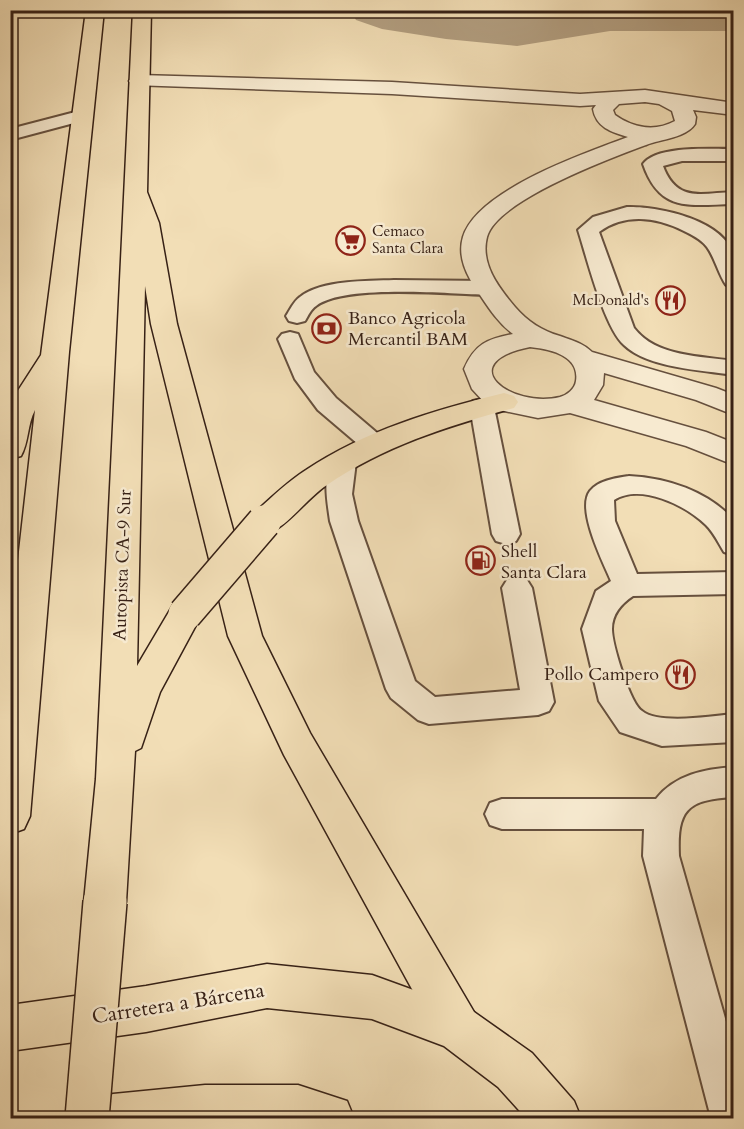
<svg xmlns="http://www.w3.org/2000/svg" width="744" height="1129" viewBox="0 0 744 1129" font-family="Cardo,serif">
<style>
.lines{fill:none;stroke-linecap:round;stroke-linejoin:round}
.river{fill:#b29e80;fill-rule:evenodd}
.lane-casing{stroke:#66503e;stroke-width:4}
.street-casing{stroke:#66503e;stroke-width:3}
.primary-casing{stroke:#372116;stroke-width:3}
.highway-casing{stroke:#372116;stroke-width:3}
.lane{fill:#f7ead0;fill-rule:evenodd}
.street{fill:#f7ead0;fill-rule:evenodd}
.primary{fill:#f2deb6;fill-rule:evenodd}
.highway{fill:#f2deb6;fill-rule:evenodd}
.highway-bridge-far1-casing{stroke:#372116;stroke-width:36;stroke-linecap:butt}
.highway-bridge-casing{stroke:#372116;stroke-width:46;stroke-linecap:butt}
.highway-bridge-far1{stroke:#f2deb6;stroke-width:33}
.highway-bridge{stroke:#f2deb6;stroke-width:43}
.labels{text-anchor:middle;stroke-width:5;stroke-linejoin:round;paint-order:stroke}
.far-poi-label{font-size:15px;fill:#372116;stroke:#f7ead0;text-anchor:start}
.poi-label{font-size:18px;fill:#372116;stroke:#f7ead0;text-anchor:start}
.street-label{font-size:18px;fill:#372116;stroke:#f7ead0}
.near-street-label{font-size:21px;fill:#372116;stroke:#f7ead0}
</style>
<rect width="100%" height="100%" fill="#f2deb6"/>
<filter id="stains"><feTurbulence type="fractalNoise" baseFrequency=".00333" numOctaves="4"/><feColorMatrix values="0 0 0 0 .2 0 0 0 0 .09 0 0 0 0 .02 0 0 0 .5 -.17"/></filter>
<radialGradient id="worn" r=".72"><stop offset=".6" stop-color="#630" stop-opacity="0"/><stop offset="1" stop-color="#630" stop-opacity=".3"/></radialGradient>
<g class="lines">
<polygon class="river" points="350,10 445,10 517,16 558,10 734,10 734,31 610,31 517,46 446,39 382,29 356,20"/>
<defs>
<g id="lane">
<polygon points="83,110 89,111 92,115 89,119 10,140 10,129"/>
<path d="M734,149V161H682L663,166C677,203 701,193 734,192V204C689,205 660,213 643,164C657,145 712,149 734,149Z"/>
<path d="M627,207C658,206 727,220 734,258C735,267 734,277 734,286L726,285C718,273 715,258 707,247C701,239 692,235 684,231C656,217 625,213 599,232L634,328C656,357 701,356 734,361V375C701,370 648,368 624,345C604,327 587,258 578,230L593,217Z"/>
<path d="M394,280L488,281L496,283L499,288L496,293L488,295C451,294 344,284 316,306C311,309 308,316 305,321L297,323L289,321L286,316C290,310 294,301 300,297C321,280 367,281 394,280Z"/>
<polygon points="290,332 298,334 314,372 336,398 383,438 387,444 383,450 374,453 365,450 318,410 295,379 278,339 282,334"/>
<polygon points="482,399 491,401 494,407 520,534 516,541 506,544 496,541 492,534 470,407 473,401"/>
<path d="M343,453L352,456L356,462L352,494L358,521L415,681L435,697L520,690L502,588L507,580L517,577L527,580L532,588L554,702L549,711L538,715L429,724L418,720L391,698L386,689L330,521C327,500 322,475 334,456Z"/>
<path d="M629,476C668,478 707,491 734,520V555L724,552C718,542 714,533 706,525C685,505 641,483 614,500L615,521L637,574L734,572V594L633,596C621,604 612,614 612,629C612,644 630,703 642,711C659,725 712,716 734,714V742L662,746L620,732L599,701L582,629L596,591L611,581C603,562 576,509 590,491C599,480 616,478 629,476Z"/>
<path d="M734,767V797C687,800 677,809 679,856L734,1050V1118H711L643,856L644,829H502L490,825L485,814L490,803L502,799H656C675,775 704,769 734,767Z"/>
</g>
<path id="street" d="M139,75L392,82L580,94L645,90L734,103V115L693,110L696,117L695,124C686,138 661,139 646,145C611,158 497,200 487,237C480,264 499,288 515,307C527,321 542,331 560,336C571,340 583,343 592,352L716,388L734,395V415L696,400L604,373L603,385L594,400L706,432L734,443V465L686,446L570,413L538,418L504,411L484,402L472,389L464,369C475,344 487,339 513,334C498,323 488,307 478,292C467,276 457,257 463,237C477,190 585,153 628,137C611,132 596,127 593,109L596,105L580,106L392,94L132,85L129,81L132,77ZM645,102L659,104L672,111L675,121C655,132 633,128 615,115L613,110L619,104ZM530,347C549,349 580,355 576,381C575,389 567,395 560,397C511,409 451,363 530,347Z"/>
<g id="primary">
<polygon points="267,964 372,975 474,1012 532,1053 574,1101 581,1118 526,1118 498,1087 444,1046 372,1019 267,1008 146,1032 10,1051 10,1005 146,986"/>
<polygon points="205,1085 298,1085 347,1101 354,1118 89,1118 96,1101 113,1094"/>
</g>
<g id="highway">
<path d="M86,10H104L69,352L30,816L24,829L10,834V631L35,410C27,425 29,442 21,456L10,459V403L41,355Z"/>
<polygon points="133,10 151,10 147,192 159,223 177,324 262,636 310,733 474,1012 481,1028 474,1044 458,1051 442,1044 284,755 228,636 151,324 145,286 137,666 173,605 185,601 197,605 202,614 160,692 141,748 135,751 126,902 120,916 105,922 90,916 84,902 96,779"/>
<path d="M504,393L514,396L518,402L514,408C448,426 384,446 327,485C310,496 290,522 275,530C267,534 260,532 253,530L248,522L253,514C270,499 287,482 306,470C366,430 435,410 504,393Z"/>
</g>
</defs>
<use href="#lane" class="lane-casing"/>
<use href="#street" class="street-casing"/>
<use href="#primary" class="primary-casing"/>
<use href="#highway" class="highway-casing"/>
<use href="#lane" class="lane"/>
<use href="#street" class="street"/>
<use href="#primary" class="primary"/>
<use href="#highway" class="highway"/>
<defs>
<polyline id="highway-bridge-far1" points="185,614 264,522"/>
<polyline id="highway-bridge" points="87,1118 105,902"/>
</defs>
<use href="#highway-bridge-far1" class="highway-bridge-far1-casing"/>
<use href="#highway-bridge" class="highway-bridge-casing"/>
<use href="#highway-bridge-far1" class="highway-bridge-far1"/>
<use href="#highway-bridge" class="highway-bridge"/>
</g>
<defs>
<symbol id="supermarket-ring" viewBox="-11 -11 22 22"><circle r="9.5" fill="#f7ead0" stroke="#8f2418" stroke-width="1.5"/><path d="M-6-5.5h2.5l.6 2H6L4.5 2H-2.5L-4.4-4H-6ZM-1.5 3.2a1.3 1.3 0 1 0 .1 0ZM3 3.2a1.3 1.3 0 1 0 .1 0Z" fill="#8f2418"/></symbol>
<symbol id="restaurant-ring" viewBox="-11 -11 22 22"><circle r="9.5" fill="#f7ead0" stroke="#8f2418" stroke-width="1.5"/><path d="M-5-6h1v4h1v-4h1v4h1v-4h1v5L-1.5 .5V6h-2V.5L-5-1ZM5-6V6H3V1.5H1.5Q1.5-4 5-6Z" fill="#8f2418"/></symbol>
<symbol id="bank-ring" viewBox="-11 -11 22 22"><circle r="9.5" fill="#f7ead0" stroke="#8f2418" stroke-width="1.5"/><path d="M-6-4H6V4H-6ZM0-2.3a2.3 2.3 0 1 0 0 4.6a2.3 2.3 0 1 0 0-4.6Z" fill="#8f2418"/></symbol>
<symbol id="fuel-ring" viewBox="-11 -11 22 22"><circle r="9.5" fill="#f7ead0" stroke="#8f2418" stroke-width="1.5"/><path d="M-5.5-6h7V0h2V4h1.3V-2.5L3-4.5l.8-.8L6-3V5H2.5V1h-1V6h-7ZM-4.2-4.7v3.2H.2V-4.7Z" fill="#8f2418"/></symbol>
</defs>
<g fill-rule="evenodd">
<use href="#supermarket-ring" x="334" y="224" width="33" height="33"/>
<use href="#restaurant-ring" x="654" y="284" width="33" height="33"/>
<use href="#bank-ring" x="310" y="312" width="33" height="33"/>
<use href="#fuel-ring" x="464" y="544" width="33" height="33"/>
<use href="#restaurant-ring" x="664" y="658" width="33" height="33"/>
</g>
<g class="labels">
<g class="far-poi-label">
<text x="372" y="236">Cemaco<tspan x="372" dy="17">Santa Clara</tspan></text>
<text x="649" y="305" text-anchor="end">McDonald's</text>
</g>
<g class="poi-label">
<text x="348" y="324">Banco Agricola<tspan x="348" dy="21">Mercantil BAM</tspan></text>
<text x="501" y="557">Shell<tspan x="501" dy="21">Santa Clara</tspan></text>
<text x="659" y="680" text-anchor="end">Pollo Campero</text>
</g>
<g class="street-label">
<text transform="translate(122 565) rotate(-88)" y="6">Autopista CA-9 Sur</text>
</g>
<g class="near-street-label">
<text transform="translate(178 1003) rotate(-9)" y="7">Carretera a Bárcena</text>
</g>
</g>
<rect width="744" height="1129" fill="none" stroke="#f2deb6" stroke-width="36"/>
<rect x="12" y="12" width="720" height="1105" fill="none" stroke="#372116" stroke-width="3"/>
<rect x="18" y="18" width="708" height="1093" fill="none" stroke="#372116" stroke-width="1.5"/>
<rect width="100%" height="100%" filter="url(#stains)"/>
<rect width="100%" height="100%" fill="url(#worn)"/>
</svg>
